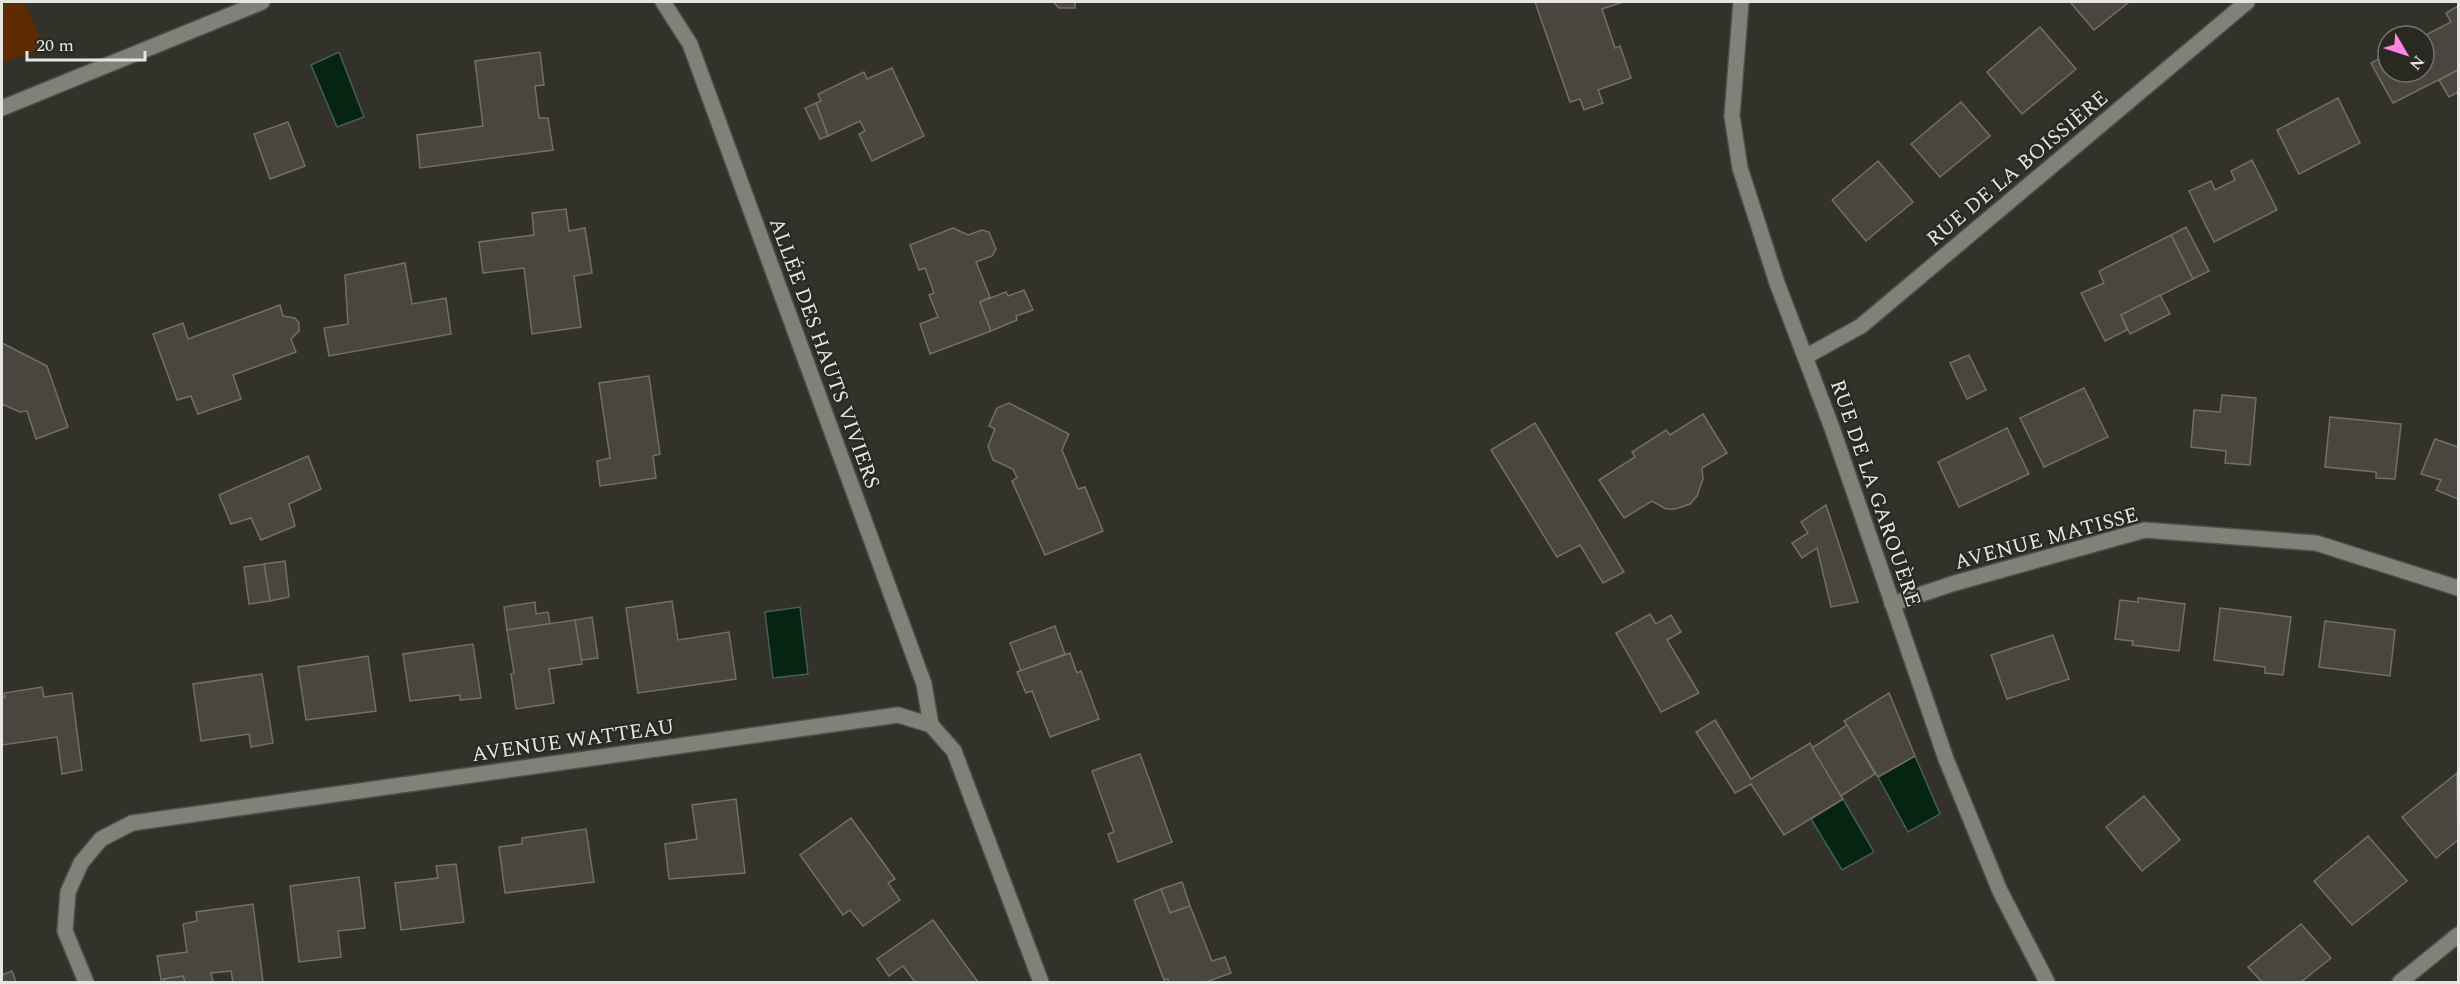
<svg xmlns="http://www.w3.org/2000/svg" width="2460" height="984" viewBox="0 0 2460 984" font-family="Spectral,serif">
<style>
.green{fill:#602b00}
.water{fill:#052412;stroke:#485e50;stroke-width:1.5}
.building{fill:#4a463f;stroke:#736f67;stroke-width:1.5}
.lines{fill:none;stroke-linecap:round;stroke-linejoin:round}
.minor-casing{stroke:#4f4f49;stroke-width:18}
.minor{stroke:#818179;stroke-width:15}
.labels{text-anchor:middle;stroke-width:4.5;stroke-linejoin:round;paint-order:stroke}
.street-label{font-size:21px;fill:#e6e6e1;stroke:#292821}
</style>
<rect width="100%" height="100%" fill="#32322b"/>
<polygon class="green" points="2,2 24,2 44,47 2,63"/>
<g class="water">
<polygon points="339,52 364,117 337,127 311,65"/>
<polygon points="800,607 808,674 773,678 765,612"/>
<polygon points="1915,756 1940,814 1908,832 1878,777"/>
<polygon points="1843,799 1874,852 1842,870 1811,819"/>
</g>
<g class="building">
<polygon points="1053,2 1075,2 1075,8 1059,8"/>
<polygon points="1535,2 1623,2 1602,9 1615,48 1620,46 1631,78 1598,90 1603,103 1584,110 1580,99 1570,102"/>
<polygon points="2070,2 2129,2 2094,30"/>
<polygon points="2458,6 2458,70 2393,103 2371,63 2388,54 2388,72 2424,72 2424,36 2451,22 2446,13"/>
<polygon points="2040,27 2076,69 2022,114 1987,72"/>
<polygon points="540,52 544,85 535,86 539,118 548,118 553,150 420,168 417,135 483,126 475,61"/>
<polygon points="892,68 924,136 872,161 859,134 865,131 860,121 828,136 816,103 821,101 818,94 864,72 867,79"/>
<polygon points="2458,70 2458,92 2449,97 2439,80"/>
<polygon points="2338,98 2360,143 2299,174 2277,130"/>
<polygon points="1961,102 1990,136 1940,177 1911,144"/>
<polygon points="816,103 828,136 820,139 805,108"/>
<polygon points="288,122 305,166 270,179 254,134"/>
<polygon points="2252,160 2277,210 2214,242 2189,191 2211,181 2215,190 2235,180 2231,171"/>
<polygon points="1878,161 1913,202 1866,241 1832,200"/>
<polygon points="566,209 569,231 585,228 592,273 574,276 581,327 532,334 524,268 483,273 479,242 534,235 532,213"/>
<polygon points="2186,227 2209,271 2193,279 2171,235"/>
<polygon points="953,228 968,235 982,230 989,232 996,249 992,256 976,262 990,297 980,302 991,331 930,354 920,324 938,317 929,295 934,293 925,268 919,270 910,245"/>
<polygon points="2171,235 2193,279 2121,315 2127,330 2105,341 2081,293 2104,283 2099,271"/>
<polygon points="405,263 412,304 446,298 451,334 329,356 324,328 348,324 345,275"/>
<polygon points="1024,290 1033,310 1016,316 1017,320 991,331 980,302 1006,292 1008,296"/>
<polygon points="2160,295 2170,314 2130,334 2121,315"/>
<polygon points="280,305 283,316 295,318 299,323 299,331 291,339 296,352 233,375 241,399 198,414 191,396 177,400 153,334 183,323 188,339"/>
<polygon points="2,343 47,366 68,427 36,439 27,411 20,412 2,404"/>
<polygon points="1969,355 1986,390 1967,399 1950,363"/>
<polygon points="649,376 660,454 653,456 656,478 600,486 597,461 610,458 599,383"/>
<polygon points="2084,388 2108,437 2044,467 2020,418"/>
<polygon points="2222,395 2256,398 2250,465 2225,463 2226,451 2191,447 2194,410 2220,412"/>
<polygon points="1009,403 1069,434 1062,450 1078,489 1085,487 1103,531 1045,555 1012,481 1017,478 1013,469 993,460 988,446 995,429 989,426 997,408"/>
<polygon points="1703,414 1727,453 1702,468 1703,479 1697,496 1690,504 1675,509 1666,509 1652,501 1624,518 1599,480 1635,457 1632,452 1666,430 1670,435"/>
<polygon points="2330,417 2401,424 2395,479 2376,478 2376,472 2325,467"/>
<polygon points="1535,423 1624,572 1603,583 1580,545 1557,557 1491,450"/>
<polygon points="2007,428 2029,474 1959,507 1938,462"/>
<polygon points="2435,439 2458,447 2458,499 2436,490 2441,480 2421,474"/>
<polygon points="308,456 321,489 289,504 295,526 261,540 251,518 231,524 219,495"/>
<polygon points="1826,505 1858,602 1831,607 1817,548 1802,558 1792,543 1808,533 1801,522"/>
<polygon points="285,561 289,597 270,601 264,564"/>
<polygon points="264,564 270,601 249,604 244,567"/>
<polygon points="2138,598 2185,604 2179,651 2132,645 2133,641 2115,639 2120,600 2138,602"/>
<polygon points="672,601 678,640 729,632 736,679 638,693 626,608"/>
<polygon points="535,602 536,614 548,612 550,624 507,630 504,607"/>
<polygon points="2220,608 2291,617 2283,675 2265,673 2265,667 2214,660"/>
<polygon points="1650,614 1656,624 1671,615 1681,632 1667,640 1699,693 1661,712 1616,633"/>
<polygon points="592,617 598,658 581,660 575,620"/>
<polygon points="575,620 582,664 549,669 554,703 516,709 511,674 514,673 507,630"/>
<polygon points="2325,621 2395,630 2390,676 2319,667"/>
<polygon points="1055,626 1065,654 1021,671 1010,643"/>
<polygon points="2053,635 2069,679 2007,699 1991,655"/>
<polygon points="473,644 481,698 460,700 460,695 410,701 403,654"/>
<polygon points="1070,653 1077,673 1081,671 1099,719 1050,737 1032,691 1026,693 1017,672"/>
<polygon points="368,656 376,711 306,720 298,667"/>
<polygon points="262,674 273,743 251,747 249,734 201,741 193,684"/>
<polygon points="42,687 44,697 72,693 82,770 62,774 57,737 2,745 2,698 5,697 4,693"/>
<polygon points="1889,693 1915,756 1878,777 1844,721"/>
<polygon points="1715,720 1751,779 1810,743 1843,799 1784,835 1751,784 1735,793 1696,732"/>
<polygon points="1847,725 1875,774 1841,796 1812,748"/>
<polygon points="1140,754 1172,842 1118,862 1108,834 1114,832 1092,771"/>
<polygon points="2457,773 2458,840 2436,858 2402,817"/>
<polygon points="2144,796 2180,840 2142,871 2106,827"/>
<polygon points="736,799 745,873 669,879 665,844 697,839 692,805"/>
<polygon points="851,818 895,879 888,883 900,900 863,926 850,910 843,915 800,855"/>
<polygon points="586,829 594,882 505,893 499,847 522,844 522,838"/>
<polygon points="2368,836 2407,881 2352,925 2314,881"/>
<polygon points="456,864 464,922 401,930 395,883 438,878 436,866"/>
<polygon points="359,877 365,928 338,931 341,957 299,962 290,886"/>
<polygon points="1182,882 1190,906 1170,913 1161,889"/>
<polygon points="1161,889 1170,913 1190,906 1212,961 1225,957 1231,973 1206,982 1169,982 1168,979 1164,980 1134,900"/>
<polygon points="253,904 263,982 233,982 231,971 211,973 213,982 185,982 183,976 161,980 157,956 187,952 183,924 197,921 196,912"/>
<polygon points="933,920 978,982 915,982 903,966 889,976 877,959"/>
<polygon points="2301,924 2331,958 2301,982 2262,982 2248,967"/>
<polygon points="12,971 16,982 2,982 2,975"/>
<polygon points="183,976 185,982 164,982 164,979"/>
</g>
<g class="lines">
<defs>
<g id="minor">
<polyline points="663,2 690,44 924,684 931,725"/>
<polyline points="1741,2 1732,116 1740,168 1777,283 1832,428 1946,759 2000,891 2047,982"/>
<polyline points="2,108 262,2"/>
<polyline points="1807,356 1861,326 2247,2"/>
<polyline points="1892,604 1955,583 2145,530 2316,543 2458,588"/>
<polyline points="86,982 65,931 68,892 81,863 101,839 132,823 898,715 931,725 954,751 1041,982"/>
<polyline points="2400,982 2458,935"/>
</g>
</defs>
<use href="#minor" class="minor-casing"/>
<use href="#minor" class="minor"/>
</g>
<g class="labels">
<g class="street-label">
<text transform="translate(2017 168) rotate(-40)" y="7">RUE DE LA BOISSIÈRE</text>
<text transform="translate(825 353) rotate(70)" y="7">ALLÉE DES HAUTS VIVIERS</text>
<text transform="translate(1876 493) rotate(71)" y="7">RUE DE LA GAROUÈRE</text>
<text transform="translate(2046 538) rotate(-15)" y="7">AVENUE MATISSE</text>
<text transform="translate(573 740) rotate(-8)" y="7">AVENUE WATTEAU</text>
</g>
</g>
<rect width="2460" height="984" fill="none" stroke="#e6e6e1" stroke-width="6"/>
<g transform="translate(2406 54) rotate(129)"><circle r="28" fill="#292821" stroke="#75746e" stroke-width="1.5"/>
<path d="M0-4.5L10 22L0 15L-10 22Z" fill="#fe85e0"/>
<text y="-9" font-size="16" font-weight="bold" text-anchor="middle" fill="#e6e6e1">N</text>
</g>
<path d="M27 51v9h118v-9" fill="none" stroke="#e6e6e1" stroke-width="3"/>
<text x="36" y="51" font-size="18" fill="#e6e6e1" stroke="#292821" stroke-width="4.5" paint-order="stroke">20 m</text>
</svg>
